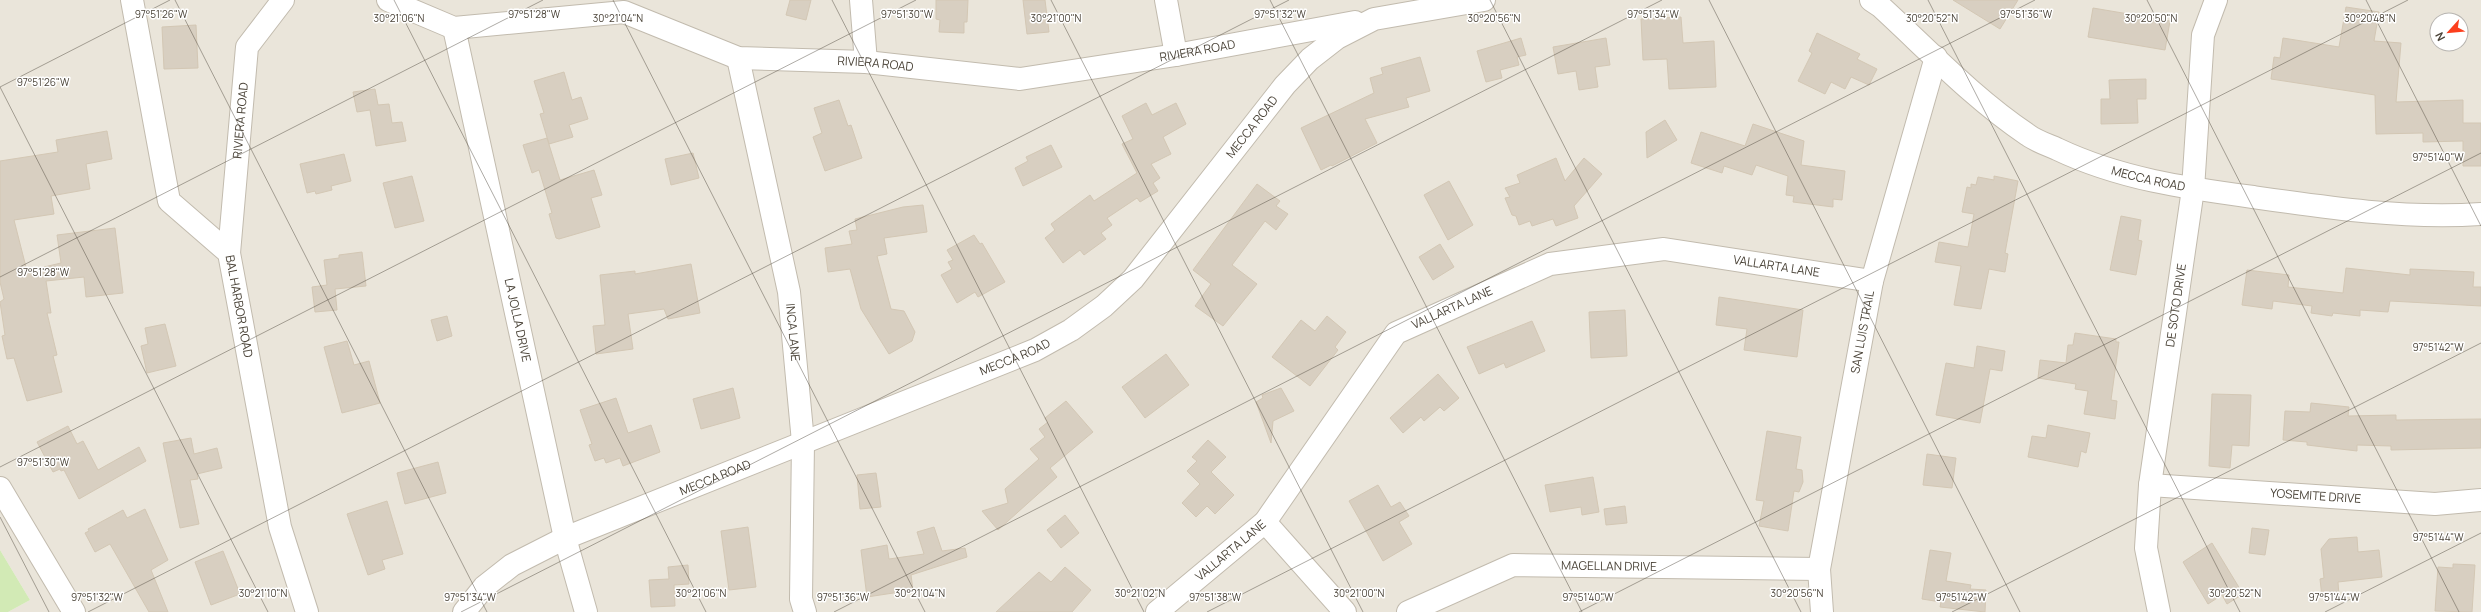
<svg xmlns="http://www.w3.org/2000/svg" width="2481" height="612" viewBox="0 0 2481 612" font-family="Manrope,sans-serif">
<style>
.residential{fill:#eae5da;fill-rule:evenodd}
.green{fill:#d2eab5}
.building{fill:#d8cfc1;stroke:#d3c7b4}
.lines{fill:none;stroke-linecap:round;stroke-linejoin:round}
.minor-casing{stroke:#c2bbae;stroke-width:24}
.minor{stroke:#fff;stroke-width:22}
.ticks{fill:none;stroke:#4b4439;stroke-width:1;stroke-opacity:0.45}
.labels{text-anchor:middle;stroke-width:3;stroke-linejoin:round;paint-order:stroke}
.street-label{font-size:12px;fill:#4b4439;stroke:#fff}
.ticks-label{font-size:10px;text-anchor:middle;fill:#4b4439;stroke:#fff;stroke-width:3;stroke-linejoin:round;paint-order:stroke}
</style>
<rect width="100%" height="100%" fill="#f6f3ec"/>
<path class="residential" d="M0,0H2481V612H8L30,600L0,550ZM2437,20H2461V44H2437Z"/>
<polygon class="green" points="0,550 30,600 8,612 0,612"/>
<g class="building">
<polygon points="790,0 811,0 806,20 786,15"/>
<polygon points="936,0 968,0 967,22 964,22 964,33 939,32 940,20 936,19"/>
<polygon points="1023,0 1045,0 1049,32 1027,34"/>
<polygon points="1953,0 2018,0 2000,29"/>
<polygon points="2346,7 2379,12 2374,41 2401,43 2396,102 2463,100 2463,123 2481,123 2481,166 2463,166 2463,141 2423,142 2423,133 2376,134 2375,95 2271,79 2274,57 2280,58 2283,38 2339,47"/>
<polygon points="2093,8 2170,21 2165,50 2088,37"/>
<polygon points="1681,17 1683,43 1714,41 1716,87 1669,89 1667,59 1643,60 1641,19"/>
<polygon points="196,25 198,68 164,69 162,27"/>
<polygon points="1817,33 1860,54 1857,59 1877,69 1869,85 1851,77 1845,89 1831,82 1825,94 1798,81 1812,53 1809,51"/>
<polygon points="1521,38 1526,55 1517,57 1519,65 1500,70 1502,78 1486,82 1477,51"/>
<polygon points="1606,38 1610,65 1595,67 1598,87 1579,90 1576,71 1558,74 1553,47"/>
<polygon points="1420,57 1430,91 1406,98 1409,107 1365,119 1377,143 1332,166 1331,165 1321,170 1301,128 1374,93 1370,78 1383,74 1381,68"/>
<polygon points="564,72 572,100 581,97 588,119 569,125 573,137 549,144 540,114 544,113 534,81"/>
<polygon points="2146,79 2146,99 2137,99 2138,123 2101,124 2101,99 2110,99 2109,80"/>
<polygon points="375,89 378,105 389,104 392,123 402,122 406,141 376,146 370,110 357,112 353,92"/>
<polygon points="839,100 848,126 851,125 862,158 825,171 813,137 822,133 814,108"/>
<polygon points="1146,103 1152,115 1176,103 1186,124 1163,137 1171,154 1151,164 1160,178 1153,183 1158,191 1140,202 1137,198 1107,218 1112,225 1101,233 1106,239 1084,255 1080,250 1063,263 1045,238 1055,230 1051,224 1090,195 1094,201 1137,173 1122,144 1133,139 1122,116"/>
<polygon points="1665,120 1677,140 1647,158 1646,132"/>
<polygon points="1753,124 1804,141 1801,165 1845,171 1842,200 1833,199 1833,207 1793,202 1794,196 1786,195 1788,176 1756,165 1752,175 1724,166 1722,173 1691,163 1701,132 1745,146"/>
<polygon points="107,131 112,159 86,164 90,189 51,196 54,214 14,220 27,271 61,263 57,235 115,228 123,293 86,297 84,277 46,281 51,313 47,313 57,355 53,356 62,392 27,401 14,358 7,359 2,336 5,335 0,302 4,299 0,282 0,161 58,152 56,140"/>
<polygon points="547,138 560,180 594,170 602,195 591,198 600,227 559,239 556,238 549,214 552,213 539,170 532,173 523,145"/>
<polygon points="1051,145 1062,167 1023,186 1015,168 1028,161 1026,157"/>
<polygon points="693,153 699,178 671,185 665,159"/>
<polygon points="344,154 351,181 331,186 332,190 316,194 315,191 307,193 300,164"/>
<polygon points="1556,158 1565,181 1584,158 1602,174 1574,206 1578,218 1556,226 1553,219 1532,226 1530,221 1519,225 1516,216 1512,215 1505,198 1510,197 1505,188 1520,183 1517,175"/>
<polygon points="412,176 424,221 395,228 383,183"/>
<polygon points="1994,176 2018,181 2005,253 2008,254 2005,272 1989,269 1981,309 1954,305 1961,266 1935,262 1939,242 1968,247 1974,214 1962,212 1967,187 1971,188 1971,184 1976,185 1978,177 1994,180"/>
<polygon points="1449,181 1473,225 1448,240 1424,195"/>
<polygon points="1257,184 1280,201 1276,206 1288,214 1276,230 1265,221 1232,265 1257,284 1223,326 1195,306 1211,284 1193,270"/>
<polygon points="923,205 927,232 884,238 887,254 877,256 891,309 904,311 915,332 912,341 889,354 861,309 850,269 828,272 825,248 852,244 849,231 857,230 855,219 903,207"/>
<polygon points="2121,216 2141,220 2138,240 2142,241 2136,275 2110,270"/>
<polygon points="974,235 980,244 982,243 1005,282 978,297 975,292 957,303 941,275 952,269 948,262 953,260 947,250"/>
<polygon points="1440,244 1454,267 1433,280 1419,257"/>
<polygon points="362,252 366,286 335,289 337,310 315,312 312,287 327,285 324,260 339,258 339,255"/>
<polygon points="691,264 700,313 668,319 664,309 628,314 633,349 596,354 593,326 605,325 600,275 635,271 635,274"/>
<polygon points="2346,268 2410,275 2410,269 2474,272 2473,287 2481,287 2481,306 2390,301 2388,312 2360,310 2360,316 2333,313 2332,316 2311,313 2312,306 2273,301 2272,309 2242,305 2247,270 2289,275 2288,287 2343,293"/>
<polygon points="1719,297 1803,310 1797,357 1744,350 1747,329 1716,325"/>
<polygon points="1625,310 1627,356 1591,358 1589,312"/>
<polygon points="447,316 452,336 437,341 431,320"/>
<polygon points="1327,316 1346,332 1335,347 1338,350 1310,386 1272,357 1301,320 1315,331"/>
<polygon points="1532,321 1545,351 1506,368 1504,363 1479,374 1467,347"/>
<polygon points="165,324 176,366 147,373 141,346 148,344 145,328"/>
<polygon points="2075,333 2116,339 2116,342 2119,342 2111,400 2117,401 2115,419 2084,414 2088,391 2075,389 2076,384 2038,378 2040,360 2066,363 2068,345 2073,345"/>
<polygon points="347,341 354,365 369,361 380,403 342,413 324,347"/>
<polygon points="1977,346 2005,351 2002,371 1990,369 1980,423 1936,415 1946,363 1974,368"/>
<polygon points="1166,354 1189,385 1145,418 1122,387"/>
<polygon points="1438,374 1459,398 1444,411 1440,407 1424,421 1421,417 1403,433 1390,418"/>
<polygon points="733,388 740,418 701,429 693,399"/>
<polygon points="1281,388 1294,411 1273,421 1271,443 1256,402 1263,398 1262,395"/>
<polygon points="2212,394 2251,395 2249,446 2232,445 2230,468 2209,466"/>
<polygon points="616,398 628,433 651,425 660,452 623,466 620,458 606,463 604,458 595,461 589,445 592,444 580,410"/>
<polygon points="1066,401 1093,432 1050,468 1057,477 998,530 982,511 1008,503 1005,489 1039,459 1030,449 1045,437 1039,429 1048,422 1045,418"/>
<polygon points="2311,403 2349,407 2348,416 2396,415 2396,420 2481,419 2481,448 2391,450 2391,446 2357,445 2357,451 2307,445 2307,442 2283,440 2285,411 2310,412"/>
<polygon points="2048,425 2090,433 2086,453 2081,451 2078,467 2028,457 2032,436 2046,438"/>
<polygon points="68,426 77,444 83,441 98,470 139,447 146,461 79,499 64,470 61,471 60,469 53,472 37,442"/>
<polygon points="1767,431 1801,437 1796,469 1802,470 1803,482 1799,492 1794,491 1788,531 1759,526 1764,501 1756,500"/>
<polygon points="191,438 194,454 217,448 222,468 197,474 198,479 190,480 199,524 180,528 163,443"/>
<polygon points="1208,440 1226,457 1211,472 1234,495 1215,514 1207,506 1196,517 1182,503 1200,484 1187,471 1197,461 1192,457"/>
<polygon points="1927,454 1956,458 1952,488 1923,485"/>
<polygon points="438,462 446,493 405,504 397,473"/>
<polygon points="876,473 881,507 860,509 857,475"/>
<polygon points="1593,477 1599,512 1582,515 1581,507 1550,512 1545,485"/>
<polygon points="1378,485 1391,507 1400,502 1409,516 1399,522 1412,544 1383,561 1349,501"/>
<polygon points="387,501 403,554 382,560 385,569 368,575 347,514"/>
<polygon points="1625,506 1627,523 1606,525 1604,509"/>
<polygon points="145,509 168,560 151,570 168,612 149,612 110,544 95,552 85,533 89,531 88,529 123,510 127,518"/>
<polygon points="1065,515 1079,533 1061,548 1047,530"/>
<polygon points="748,527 756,587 729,590 721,531"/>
<polygon points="934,527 942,551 965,548 967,557 911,575 913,590 867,597 861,550 887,545 889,559 924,554 917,532"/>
<polygon points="2252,528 2269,530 2265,555 2249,553"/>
<polygon points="2357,537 2358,552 2379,550 2382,577 2338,582 2339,596 2322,597 2320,579 2324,578 2321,549 2329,539"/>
<polygon points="2212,543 2243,594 2227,604 2222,595 2208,604 2183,562"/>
<polygon points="1930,550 1951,553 1946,581 1971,585 1970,589 1986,590 1985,612 1940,607 1941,602 1922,599"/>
<polygon points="223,551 240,594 211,605 195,562"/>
<polygon points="2453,564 2475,565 2472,612 2435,611 2438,567 2453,568"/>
<polygon points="688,565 689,584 674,585 675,606 651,607 649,580 669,579 668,567"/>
<polygon points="1065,567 1091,590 1072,612 996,612 1039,572 1051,582"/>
</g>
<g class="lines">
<defs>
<g id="minor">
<path id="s1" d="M132,0L169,201L229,253L280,527L307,612"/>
<path id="s2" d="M388,0L454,28L624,12L738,58L866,62L1020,79L1176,55L1355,22"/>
<polyline points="861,0 866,62"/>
<polyline points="1166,0 1176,55"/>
<path id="s3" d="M1871,0L1880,6C1928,50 1974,99 2028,135C2036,141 2048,145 2057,149C2120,179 2186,188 2253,197C2329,208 2404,219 2481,214"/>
<path id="s4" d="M454,28L565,538L586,612"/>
<path id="s5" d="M738,58L789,292L803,442L801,599L805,612"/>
<path id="s6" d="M229,253L247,47L283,0"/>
<path id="s7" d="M2150,485L2435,504L2481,500"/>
<polyline points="0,488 74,612"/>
<polyline points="1265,522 1345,612"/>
<path id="s8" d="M464,612L484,587L512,565L565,538L1035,350L1071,330L1104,306L1133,279L1285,85L1310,59L1337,38L1374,19L1484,0"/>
<path id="s9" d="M1157,612L1265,522L1396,333L1550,264L1664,249L1872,281"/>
<path id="s10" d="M1408,612L1513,565L1819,569"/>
<path id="s11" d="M1822,612L1819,569L1872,281L1936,57"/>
<path id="s12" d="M2159,612L2146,548L2150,485L2193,189L2203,35L2216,0"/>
</g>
</defs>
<use href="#minor" class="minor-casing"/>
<use href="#minor" class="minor"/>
</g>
<path class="ticks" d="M175,0L487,612M394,0L706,612M613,0L925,612M832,0L1144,612M1051,0L1363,612M1270,0L1582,612M1490,0L1801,612M1709,0L2020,612M1928,0L2240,612M2147,0L2459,612M2366,0L2481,226M0,87L170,0M0,87L268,612M0,277L543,0M0,467L916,0M0,517L49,612M88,612L1289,0M461,612L1662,0M834,612L2035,0M1207,612L2408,0M1579,612L2481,153M1952,612L2481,343M2325,612L2481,533"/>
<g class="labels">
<g class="street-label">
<text dy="4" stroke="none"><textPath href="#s2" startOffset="828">RIVIERA ROAD</textPath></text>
<text dy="4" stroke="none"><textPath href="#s2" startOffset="503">RIVIERA ROAD</textPath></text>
<text dy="4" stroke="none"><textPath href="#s6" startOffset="133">RIVIERA ROAD</textPath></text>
<text dy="4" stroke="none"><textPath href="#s8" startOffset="948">MECCA ROAD</textPath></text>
<text dy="4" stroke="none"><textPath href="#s3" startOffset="336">MECCA ROAD</textPath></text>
<text dy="4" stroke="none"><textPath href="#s9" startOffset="768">VALLARTA LANE</textPath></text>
<text dy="4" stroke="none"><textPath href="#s12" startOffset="310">DE SOTO DRIVE</textPath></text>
<text dy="4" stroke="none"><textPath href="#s1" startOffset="338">BAL HARBOR ROAD</textPath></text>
<text dy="4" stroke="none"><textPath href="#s9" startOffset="432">VALLARTA LANE</textPath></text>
<text dy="4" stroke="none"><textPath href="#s4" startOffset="299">LA JOLLA DRIVE</textPath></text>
<text dy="4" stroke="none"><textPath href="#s11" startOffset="284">SAN LUIS TRAIL</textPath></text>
<text dy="4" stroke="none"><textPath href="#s5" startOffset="280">INCA LANE</textPath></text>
<text dy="4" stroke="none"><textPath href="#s8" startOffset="612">MECCA ROAD</textPath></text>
<text dy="4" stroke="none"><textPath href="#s8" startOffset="289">MECCA ROAD</textPath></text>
<text dy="4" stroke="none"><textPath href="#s7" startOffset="166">YOSEMITE DRIVE</textPath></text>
<text dy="4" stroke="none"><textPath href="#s9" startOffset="96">VALLARTA LANE</textPath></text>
<text dy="4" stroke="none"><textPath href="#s10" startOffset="211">MAGELLAN DRIVE</textPath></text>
</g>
</g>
<g class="ticks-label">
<text x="2026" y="18">97°51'36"W</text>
<text x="161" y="18">97°51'26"W</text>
<text x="534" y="18">97°51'28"W</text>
<text x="1280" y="18">97°51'32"W</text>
<text x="1653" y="18">97°51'34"W</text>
<text x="907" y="18">97°51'30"W</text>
<text x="399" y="22">30°21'06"N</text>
<text x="618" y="22">30°21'04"N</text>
<text x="1056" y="22">30°21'00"N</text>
<text x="1494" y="22">30°20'56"N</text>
<text x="1932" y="22">30°20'52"N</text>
<text x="2151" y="22">30°20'50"N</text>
<text x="2370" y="22">30°20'48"N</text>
<text x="43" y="86">97°51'26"W</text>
<text x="2438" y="161">97°51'40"W</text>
<text x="43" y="276">97°51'28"W</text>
<text x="2438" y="351">97°51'42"W</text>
<text x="43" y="466">97°51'30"W</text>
<text x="2438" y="541">97°51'44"W</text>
<text x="263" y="597">30°21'10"N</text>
<text x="701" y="597">30°21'06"N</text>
<text x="920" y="597">30°21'04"N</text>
<text x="1140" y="597">30°21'02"N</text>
<text x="1359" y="597">30°21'00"N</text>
<text x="1797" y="597">30°20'56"N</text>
<text x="2235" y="597">30°20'52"N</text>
<text x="97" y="601">97°51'32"W</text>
<text x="470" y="601">97°51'34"W</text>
<text x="843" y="601">97°51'36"W</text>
<text x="1215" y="601">97°51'38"W</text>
<text x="1588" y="601">97°51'40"W</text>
<text x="1961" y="601">97°51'42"W</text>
<text x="2334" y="601">97°51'44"W</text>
</g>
<g transform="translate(2449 32) rotate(243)"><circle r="19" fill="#ffffff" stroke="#b7b4b0"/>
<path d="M0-3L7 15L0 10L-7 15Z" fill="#fc3f1d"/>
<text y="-6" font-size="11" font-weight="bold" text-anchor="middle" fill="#4b4439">N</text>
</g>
</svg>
